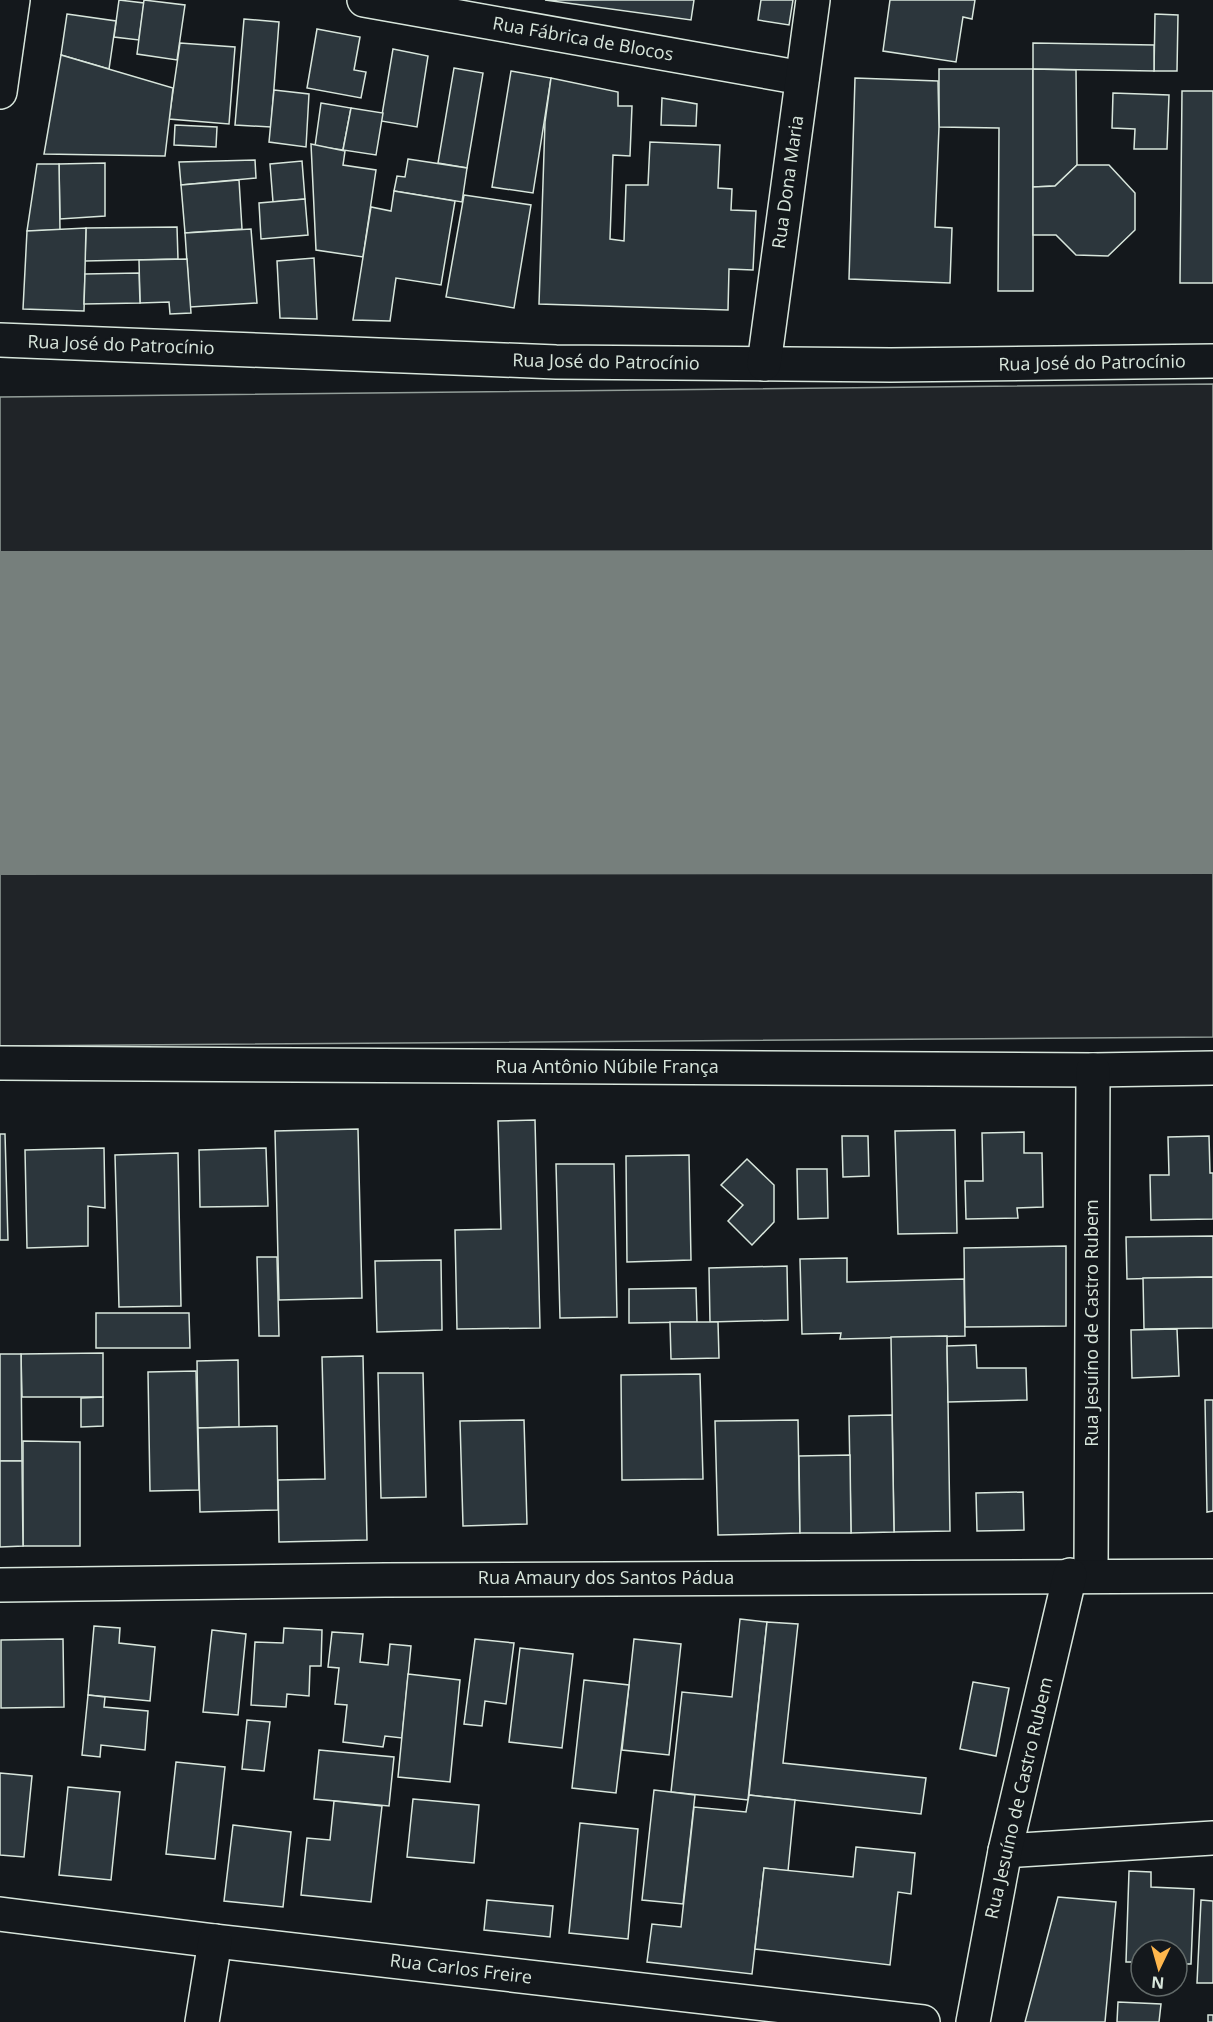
<svg xmlns="http://www.w3.org/2000/svg" width="1213" height="2022" viewBox="0 0 1213 2022" font-family="'Open Sans',sans-serif">
<style>
.green{fill:#202428;stroke:#939e99;stroke-width:1.5}
.lines{fill:none;stroke-linecap:round;stroke-linejoin:round}
.runway{stroke:#767f7c;stroke-width:324}
.building{fill:#2c363c;stroke:#d8e6dc;stroke-width:1.5}
.street-casing{stroke:#d8e6dc;stroke-width:36}
.street{stroke:#14181c;stroke-width:33}
.labels{text-anchor:middle;stroke-width:4.5;stroke-linejoin:round;paint-order:stroke}
.street-label{font-size:18px;fill:#d8e6dc;stroke:#14181c}
</style>
<rect width="100%" height="100%" fill="#14181c"/>
<g class="green">
<polygon points="1213,384 1213,630 0,631 0,397"/>
<polygon points="1213,791 1213,1037 0,1046 0,792"/>
</g>
<g class="lines">
<polyline class="runway" points="0,713 1213,712"/>
</g>
<g class="building">
<polygon points="119,0 144,3 139,40 114,37"/>
<polygon points="144,0 185,5 177,60 137,54"/>
<polygon points="545,0 694,0 691,20"/>
<polygon points="761,0 793,0 789,25 758,20"/>
<polygon points="890,0 975,0 972,19 963,17 956,62 883,51"/>
<polygon points="67,14 116,21 109,69 61,55"/>
<polygon points="1155,14 1178,15 1177,71 1154,71"/>
<polygon points="244,19 279,22 271,127 235,125"/>
<polygon points="317,29 360,37 354,70 366,72 361,98 307,88"/>
<polygon points="180,43 235,47 229,124 169,119"/>
<polygon points="1033,43 1154,45 1154,71 1033,69"/>
<polygon points="393,49 428,56 417,127 381,121"/>
<polygon points="61,55 173,88 165,156 44,154"/>
<polygon points="454,68 483,73 467,168 438,163"/>
<polygon points="939,69 1033,69 1033,291 998,291 999,128 939,127"/>
<polygon points="1033,69 1076,70 1077,165 1055,186 1033,187"/>
<polygon points="511,71 551,78 533,193 492,187"/>
<polygon points="551,78 618,92 618,106 632,106 630,156 613,155 610,239 624,241 626,185 648,185 650,142 720,145 718,188 732,189 731,210 756,211 753,270 729,269 728,310 539,304 545,122"/>
<polygon points="855,78 938,81 939,127 935,227 952,228 950,283 849,279"/>
<polygon points="274,90 309,94 306,147 269,142"/>
<polygon points="1182,91 1213,91 1213,283 1180,283"/>
<polygon points="1113,93 1169,95 1167,149 1134,149 1135,129 1112,128"/>
<polygon points="662,98 697,104 696,126 661,125"/>
<polygon points="321,103 351,108 343,150 315,146"/>
<polygon points="351,108 383,113 376,155 343,150"/>
<polygon points="175,125 217,127 216,147 174,145"/>
<polygon points="311,144 345,151 343,165 376,170 363,257 316,250"/>
<polygon points="408,159 467,168 462,202 394,191 397,176 405,177"/>
<polygon points="255,160 256,178 181,185 179,162"/>
<polygon points="302,161 305,199 273,202 270,164"/>
<polygon points="105,163 105,216 60,219 59,164"/>
<polygon points="37,164 59,164 60,230 27,231"/>
<polygon points="1077,165 1109,165 1135,193 1135,230 1108,256 1076,255 1056,235 1033,235 1033,187 1055,186"/>
<polygon points="239,180 242,229 185,233 181,185"/>
<polygon points="394,191 455,201 441,285 396,278 390,321 353,320 371,207 391,211"/>
<polygon points="464,195 531,205 514,308 446,297"/>
<polygon points="305,199 308,235 261,239 259,203"/>
<polygon points="177,227 178,259 85,261 86,228"/>
<polygon points="86,228 84,311 23,309 27,231"/>
<polygon points="251,229 257,303 190,307 185,233"/>
<polygon points="314,258 317,319 280,318 277,261"/>
<polygon points="187,259 191,313 170,314 169,302 140,303 139,260"/>
<polygon points="139,273 140,303 84,304 85,274"/>
<polygon points="535,1120 540,1328 457,1329 455,1230 501,1229 498,1121"/>
<polygon points="358,1129 362,1298 279,1300 275,1131"/>
<polygon points="955,1130 957,1233 898,1234 895,1131"/>
<polygon points="1024,1132 1024,1153 1042,1153 1043,1207 1017,1208 1018,1218 966,1219 965,1181 983,1181 982,1133"/>
<polygon points="0,1134 5,1134 8,1240 0,1240"/>
<polygon points="842,1136 868,1136 869,1176 843,1177"/>
<polygon points="1209,1136 1210,1173 1213,1173 1213,1219 1151,1220 1150,1175 1169,1175 1168,1137"/>
<polygon points="104,1148 105,1208 88,1206 88,1246 27,1248 25,1150"/>
<polygon points="266,1148 268,1206 200,1207 199,1150"/>
<polygon points="178,1153 181,1306 119,1307 115,1155"/>
<polygon points="689,1155 691,1260 627,1262 626,1156"/>
<polygon points="747,1159 774,1185 774,1222 752,1245 728,1221 743,1205 721,1185"/>
<polygon points="556,1164 614,1164 617,1317 560,1318"/>
<polygon points="797,1169 827,1169 828,1218 798,1219"/>
<polygon points="1213,1236 1213,1277 1127,1279 1126,1237"/>
<polygon points="1066,1246 1066,1326 965,1327 964,1248"/>
<polygon points="257,1257 277,1257 279,1336 259,1336"/>
<polygon points="847,1258 847,1282 964,1279 965,1336 840,1339 841,1333 802,1334 800,1259"/>
<polygon points="441,1260 442,1330 377,1332 375,1261"/>
<polygon points="787,1266 788,1320 710,1322 709,1268"/>
<polygon points="1213,1277 1213,1328 1144,1329 1143,1278"/>
<polygon points="696,1288 697,1322 629,1323 629,1289"/>
<polygon points="96,1313 189,1313 190,1348 96,1348"/>
<polygon points="670,1322 718,1322 719,1358 671,1359"/>
<polygon points="1177,1329 1179,1376 1132,1378 1131,1330"/>
<polygon points="947,1336 950,1531 894,1532 891,1337"/>
<polygon points="976,1345 977,1368 1026,1368 1027,1400 948,1402 947,1346"/>
<polygon points="103,1353 103,1397 22,1397 21,1354"/>
<polygon points="0,1354 21,1354 22,1461 0,1461"/>
<polygon points="363,1356 367,1540 279,1542 278,1480 325,1479 322,1357"/>
<polygon points="238,1360 239,1427 198,1428 197,1361"/>
<polygon points="196,1371 199,1490 150,1491 148,1372"/>
<polygon points="378,1373 423,1373 426,1497 381,1498"/>
<polygon points="700,1374 703,1479 622,1480 621,1375"/>
<polygon points="103,1397 103,1426 81,1427 81,1398"/>
<polygon points="1205,1400 1213,1400 1213,1511 1207,1512"/>
<polygon points="892,1415 894,1532 851,1533 849,1416"/>
<polygon points="524,1420 527,1524 463,1526 460,1421"/>
<polygon points="798,1420 800,1533 718,1535 715,1421"/>
<polygon points="277,1426 278,1510 200,1512 198,1428"/>
<polygon points="23,1441 80,1442 80,1546 23,1546"/>
<polygon points="850,1455 851,1533 800,1533 799,1456"/>
<polygon points="0,1461 22,1461 23,1546 0,1547"/>
<polygon points="1023,1492 1024,1530 977,1531 976,1493"/>
<polygon points="740,1619 767,1622 748,1800 671,1792 682,1692 732,1697"/>
<polygon points="767,1622 798,1624 783,1763 926,1778 921,1814 749,1795"/>
<polygon points="94,1626 120,1628 119,1643 155,1647 150,1701 88,1695"/>
<polygon points="284,1628 322,1630 321,1666 310,1666 309,1696 287,1694 286,1707 251,1705 255,1642 283,1643"/>
<polygon points="212,1630 246,1634 238,1715 203,1712"/>
<polygon points="332,1632 363,1634 360,1662 388,1665 390,1644 411,1646 402,1738 385,1736 383,1747 343,1742 347,1705 335,1704 339,1668 328,1667"/>
<polygon points="63,1639 64,1707 1,1708 1,1640"/>
<polygon points="475,1639 514,1643 506,1704 485,1701 482,1726 464,1724"/>
<polygon points="634,1639 681,1644 669,1755 622,1750"/>
<polygon points="520,1648 573,1654 562,1748 509,1742"/>
<polygon points="408,1674 460,1680 450,1782 398,1777"/>
<polygon points="584,1680 629,1685 616,1793 572,1788"/>
<polygon points="973,1682 1009,1688 996,1756 960,1749"/>
<polygon points="88,1695 105,1697 104,1707 148,1711 145,1750 101,1745 100,1757 82,1755"/>
<polygon points="247,1720 270,1722 264,1771 242,1769"/>
<polygon points="319,1750 394,1757 389,1806 314,1799"/>
<polygon points="176,1762 225,1767 215,1859 166,1854"/>
<polygon points="0,1773 32,1776 24,1857 0,1855"/>
<polygon points="68,1787 120,1792 111,1880 59,1875"/>
<polygon points="654,1790 695,1795 683,1904 642,1900"/>
<polygon points="749,1795 795,1800 788,1871 764,1868 752,1974 647,1962 652,1924 681,1927 694,1807 746,1812"/>
<polygon points="413,1799 479,1805 474,1863 407,1857"/>
<polygon points="334,1801 382,1806 371,1902 301,1895 307,1838 330,1840"/>
<polygon points="580,1823 638,1829 628,1939 569,1933"/>
<polygon points="233,1825 291,1832 283,1907 224,1901"/>
<polygon points="856,1847 915,1853 911,1894 898,1892 890,1965 755,1949 764,1868 853,1877"/>
<polygon points="1129,1871 1151,1872 1151,1887 1194,1889 1191,1964 1177,1964 1177,1950 1141,1950 1141,1962 1126,1962"/>
<polygon points="1058,1897 1116,1902 1105,2022 1025,2022"/>
<polygon points="487,1900 553,1906 550,1937 484,1930"/>
<polygon points="1201,1900 1213,1901 1213,1983 1197,1983"/>
<polygon points="1118,2002 1161,2004 1159,2022 1117,2022"/>
<rect x="1208" y="2015" width="5" height="7"/>
</g>
<g class="lines">
<defs>
<g id="street">
<polyline points="364,0 802,78"/>
<polyline points="0,92 13,0"/>
<polyline points="0,340 556,362 891,365 1213,361"/>
<polyline points="764,364 813,0"/>
<polyline points="0,1063 1093,1070 1213,1068"/>
<polyline points="1091,1576 1093,1070"/>
<polyline points="0,1585 385,1580 1213,1576"/>
<polyline points="1005,1851 1213,1838"/>
<polyline points="0,1914 215,1941 923,2022"/>
<polyline points="202,2022 215,1941"/>
<polyline points="973,2022 1005,1851 1070,1575"/>
</g>
</defs>
<use href="#street" class="street-casing"/>
<use href="#street" class="street"/>
</g>
<g class="labels">
<g class="street-label">
<text transform="translate(583 39) rotate(10)" y="6">Rua Fábrica de Blocos</text>
<text transform="translate(788 182) rotate(-82)" y="6">Rua Dona Maria</text>
<text transform="translate(121 345) rotate(2)" y="6">Rua José do Patrocínio</text>
<text transform="translate(606 362) rotate(1)" y="6">Rua José do Patrocínio</text>
<text transform="translate(1092 363) rotate(-1)" y="6">Rua José do Patrocínio</text>
<text x="607" y="1073">Rua Antônio Núbile França</text>
<text transform="translate(1092 1323) rotate(-90)" y="6">Rua Jesuíno de Castro Rubem</text>
<text x="606" y="1584">Rua Amaury dos Santos Pádua</text>
<text transform="translate(1019 1798) rotate(-77)" y="6">Rua Jesuíno de Castro Rubem</text>
<text transform="translate(461 1969) rotate(7)" y="6">Rua Carlos Freire</text>
</g>
</g>
<g transform="translate(1159 1968) rotate(185)"><circle r="28" fill="#14181c" stroke="#626a69" stroke-width="1.5"/>
<path d="M0-4.5L10 22L0 15L-10 22Z" fill="#ffb74d"/>
<text y="-9" font-size="16" font-weight="bold" text-anchor="middle" fill="#d8e6dc">N</text>
</g>
</svg>
